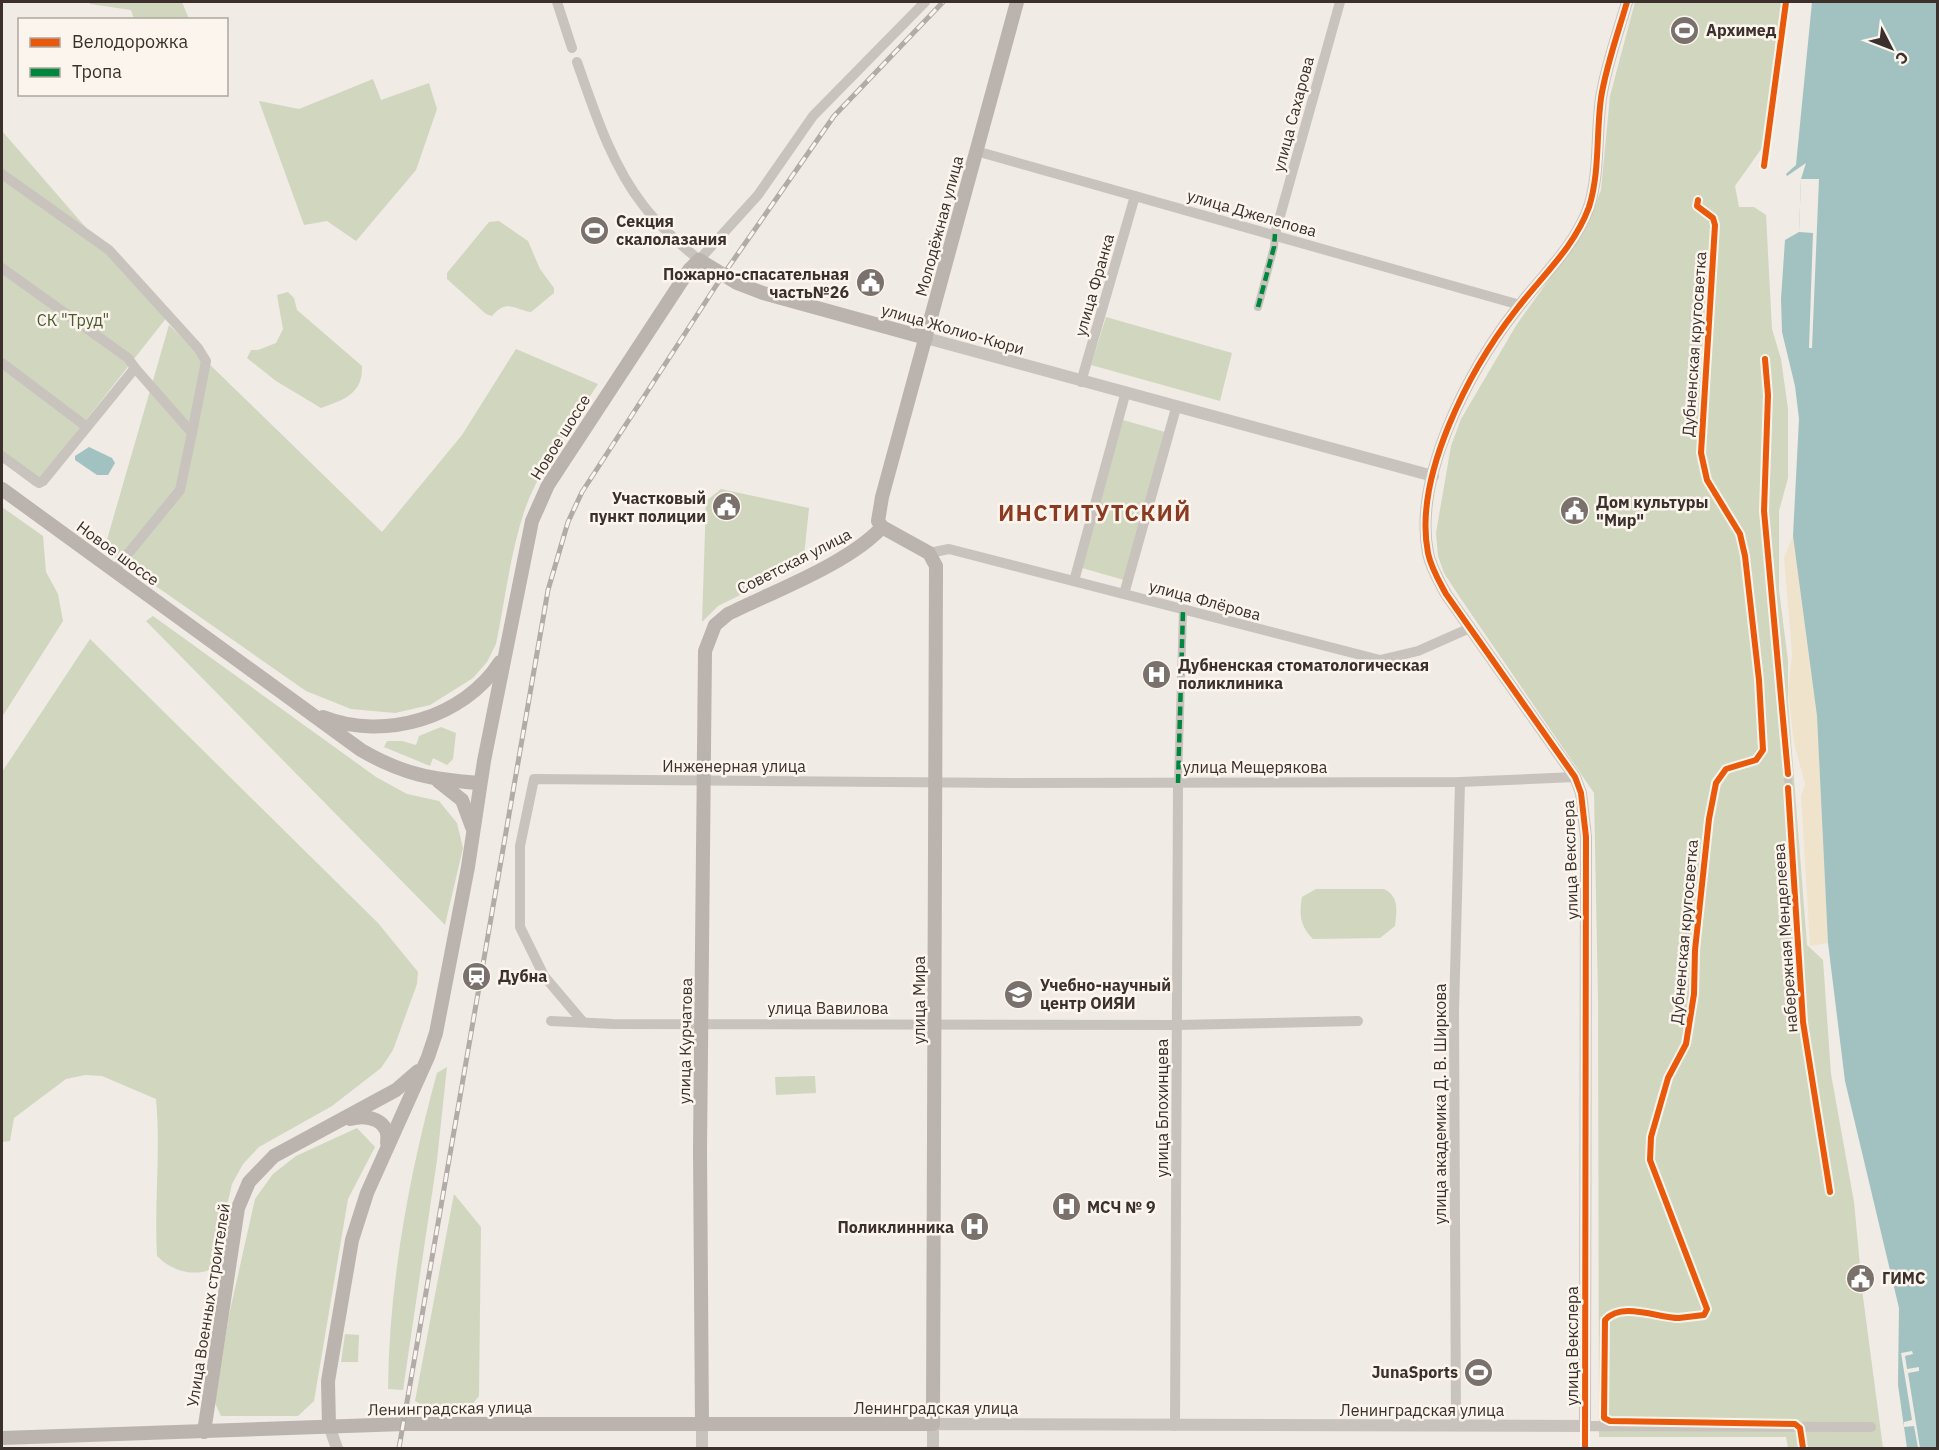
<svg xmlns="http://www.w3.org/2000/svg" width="1939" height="1450" viewBox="0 0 1939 1450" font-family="'IBM Plex Sans',sans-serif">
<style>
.green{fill:#d1d6bf}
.sand{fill:#efe3cc}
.water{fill:#a1c2c1}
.pier{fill:#f0ebe5}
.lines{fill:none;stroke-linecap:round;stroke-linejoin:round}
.pedestrian{stroke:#c9c3be;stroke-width:8}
.minor{stroke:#c9c3be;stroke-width:10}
.tertiary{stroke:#c9c3be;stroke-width:12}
.secondary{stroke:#bab3ae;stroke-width:14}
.rail-casing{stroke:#b1aca8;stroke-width:5}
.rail{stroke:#fbf5ee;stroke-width:3;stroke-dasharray:9;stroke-linecap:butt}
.quiet{stroke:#00873e;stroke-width:4.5;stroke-dasharray:9 4.5;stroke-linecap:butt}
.cycleway-casing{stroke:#fbf5ee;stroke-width:10}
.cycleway{stroke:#e8590c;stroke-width:6}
.labels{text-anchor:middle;stroke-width:5;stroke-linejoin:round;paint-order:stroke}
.poi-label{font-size:16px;font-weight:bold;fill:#3b302b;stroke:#fbf5ee;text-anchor:start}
.street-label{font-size:16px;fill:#3b302b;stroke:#fbf5ee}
.park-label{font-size:16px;fill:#4a5a2e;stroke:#fbf5ee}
.district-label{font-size:22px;font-weight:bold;letter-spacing:1.5px;fill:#8c3b22;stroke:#fbf5ee}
</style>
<rect width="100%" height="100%" fill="#f0ebe5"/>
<g class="green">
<polygon points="89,2 182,2 189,19 134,19 131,10 90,4"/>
<polygon points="1635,2 1783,2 1764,145 1735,186 1739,207 1754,207 1766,215 1772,329 1781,359 1788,409 1788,478 1779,511 1779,590 1788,661 1788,701 1807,945 1823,960 1831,1074 1854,1202 1863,1297 1883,1448 1788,1448 1786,1437 1599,1437 1598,999 1594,793 1461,599 1444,573 1438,556 1436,533 1451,446 1461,419 1517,324 1586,228 1601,190 1610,96"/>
<polygon points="373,79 381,100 429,83 437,109 416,170 356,241 327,221 304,225 259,101 299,109"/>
<polygon points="2,131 107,252 167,317 34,486 2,462"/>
<path d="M499,221L528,241L540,269L554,288V293L531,312C515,310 507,298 492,316L486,314L447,279V273L489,222Z"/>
<path d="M288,292L294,298L297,310L362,366C363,394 344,400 321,408L276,381L247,358L251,350H258L276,343L283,329L277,295Z"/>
<polygon points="1106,317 1232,353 1220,401 1091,365"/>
<path d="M169,325L382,532L462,435L516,349L598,384C572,425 540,466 524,512C510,554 505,601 496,644L487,662L473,678L430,705L395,713L351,709L306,691L104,550Z"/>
<polygon points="1123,420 1165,432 1124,580 1082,568"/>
<polygon points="721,489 809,508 804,556 797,567 718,606 702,622 706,501"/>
<polygon points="2,507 43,536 46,572 58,594 63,621 2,717"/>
<polygon points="153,616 376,777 407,794 439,801 457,823 463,848 445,925 146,621"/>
<path d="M90,639L378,923L418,972L417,984L393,1050L381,1068L332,1106L259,1147L243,1164L232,1184L212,1269C193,1277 172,1271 157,1256C154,1203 161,1152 156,1099L102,1076L85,1075L66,1079L14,1118L10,1141L2,1142V772Z"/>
<polygon points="441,727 456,733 453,759 447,765 433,758 430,766 384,747 387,741 402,741 416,745 419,736"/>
<path d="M1316,889H1384C1399,896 1397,911 1395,926L1380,938L1313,939C1300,926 1299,915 1302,897Z"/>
<path d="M447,1067L437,1160L403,1390L388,1389C389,1283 409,1175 437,1073Z"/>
<polygon points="815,1076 816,1093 776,1095 775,1077"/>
<polygon points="357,1128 375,1147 348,1199 314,1401 298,1416 221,1416 215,1403 229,1315 255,1199 273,1174 296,1156"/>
<polygon points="454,1194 481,1227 479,1396 465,1413 439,1414 415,1401"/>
<polygon points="345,1334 359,1335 358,1362 341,1362"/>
</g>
<polygon class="sand" points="1793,536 1817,716 1828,943 1810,946 1801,796 1805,784 1794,743 1788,691 1792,654 1784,558"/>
<g class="water">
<polygon points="1812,2 1937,2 1937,1448 1907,1448 1898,1385 1899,1308 1845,1081 1828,943 1817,716 1793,536 1799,419 1795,386 1782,332 1781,299 1785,240 1799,232 1801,179 1806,163 1787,176 1786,174 1796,165"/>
<polygon points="89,447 112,458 115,463 108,475 97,475 75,460 75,456"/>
</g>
<g class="pier">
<polygon points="1801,179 1819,179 1812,348 1809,348 1813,233 1799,232"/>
<polygon points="1912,1351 1913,1354 1905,1356 1907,1369 1919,1367 1919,1371 1908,1373 1920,1448 1918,1448 1914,1426 1904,1427 1904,1422 1912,1420 1901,1353"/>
</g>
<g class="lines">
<g class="pedestrian">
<polyline points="1764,166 1786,2"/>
<polyline points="1258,307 1274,247 1275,234"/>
<polyline points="1765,359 1768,395 1764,511 1788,774 1803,1022 1830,1192"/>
<polyline points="1178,783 1183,610"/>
</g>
<g class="minor">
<polyline points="557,2 572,48"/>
<path d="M577,62C594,110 611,164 643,205C659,226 679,243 699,260L758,195L813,116L925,2"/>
<polyline points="976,151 1520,305"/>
<polyline points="2,174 109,250 198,348 206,361 192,433"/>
<polyline points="1275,234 1340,2"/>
<polyline points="2,268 128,358 135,368"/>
<polyline points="2,363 87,427"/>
<polyline points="1081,382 1135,196"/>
<polyline points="2,456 39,483 43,481 135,368 192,433 180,490 114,571"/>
<polyline points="929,553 949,549 1380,660 1418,651 1470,628"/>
<polyline points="1074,581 1125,395"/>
<polyline points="1124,594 1176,408"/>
<polyline points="551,1021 613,1024 1177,1025 1358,1021"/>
<polyline points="583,1022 544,976 520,927 520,846 534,779 1012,783 1460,782 1575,777"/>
<polyline points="1175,1426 1178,783"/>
<polyline points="1456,1426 1454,1012 1460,782"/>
<polyline points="1585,1448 1585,1426 1871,1427"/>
</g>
<g class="tertiary">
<polyline points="926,338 1433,476"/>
<polyline points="329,1426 337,1448"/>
<polyline points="702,1448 702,1423"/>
<path d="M933,1448V1424L1585,1426L1586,837L1581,793L1575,777L1446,594C1439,581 1431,568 1428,553C1413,476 1470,369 1516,310C1541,277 1574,248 1589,207C1600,172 1596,134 1601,98C1606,66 1618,33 1627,2"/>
</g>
<g class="secondary">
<path d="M2,489L361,750C402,774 433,780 480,783"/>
<polyline points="882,527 878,521 882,497 1017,2"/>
<path d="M323,717C384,741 464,718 500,662"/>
<polyline points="438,781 462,800 472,827"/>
<path d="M350,1119C368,1114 391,1120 387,1143"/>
<path d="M702,1423L700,1150L705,651L715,625L728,614C772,592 850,563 882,527"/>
<polyline points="329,1426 328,1381 352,1240 367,1193 428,1057 436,1033 468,867 484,761 532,521 548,485 689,270 699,260 737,283 763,293 926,338"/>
<polyline points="204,1432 238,1208 249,1182 274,1156 396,1090 418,1071"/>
<polyline points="2,1438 404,1424 933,1424 936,566 929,553 882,527"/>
</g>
<defs>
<polyline id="rail" points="399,1448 548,590 568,522 582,492 723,275 834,116 943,2"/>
</defs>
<use href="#rail" class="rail-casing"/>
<use href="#rail" class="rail"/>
<g class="quiet">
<polyline points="1258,307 1274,247 1275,234"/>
<polyline points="1178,783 1183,610"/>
</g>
<defs>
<g id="cycleway">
<polyline points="1764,166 1786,2"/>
<path d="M1698,200L1697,206L1713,218L1715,225L1701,453L1707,480L1740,534L1745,556L1759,680L1763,750L1756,760L1726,769L1716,783L1709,819L1695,950L1694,994L1686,1044L1668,1078L1651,1137L1650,1160L1707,1309L1704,1315C1696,1316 1687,1317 1679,1318C1657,1318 1622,1301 1605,1320L1604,1418L1610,1421L1795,1424L1800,1428L1803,1448"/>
<polyline points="1765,359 1768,395 1764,511 1788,774"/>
<polyline points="1788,788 1803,1022 1830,1192"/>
<path d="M1585,1448L1586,837L1581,793L1575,777L1446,594C1439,581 1431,568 1428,553C1413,476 1470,369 1516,310C1541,277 1574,248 1589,207C1600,172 1596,134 1601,98C1606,66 1618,33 1627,2"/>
</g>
</defs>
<use href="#cycleway" class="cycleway-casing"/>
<use href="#cycleway" class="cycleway"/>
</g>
<defs>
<symbol id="stadium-disc" viewBox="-11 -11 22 22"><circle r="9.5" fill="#7a716c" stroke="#fbf5ee"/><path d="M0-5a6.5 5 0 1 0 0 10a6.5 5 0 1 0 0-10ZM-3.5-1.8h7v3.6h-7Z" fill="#fff"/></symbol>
<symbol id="civic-disc" viewBox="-11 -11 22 22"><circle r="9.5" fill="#7a716c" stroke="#fbf5ee"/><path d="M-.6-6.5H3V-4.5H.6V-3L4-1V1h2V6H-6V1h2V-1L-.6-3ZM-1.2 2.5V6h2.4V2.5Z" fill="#fff"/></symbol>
<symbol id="hospital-disc" viewBox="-11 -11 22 22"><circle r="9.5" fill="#7a716c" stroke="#fbf5ee"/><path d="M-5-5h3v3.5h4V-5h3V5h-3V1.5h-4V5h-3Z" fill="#fff"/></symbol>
<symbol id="station-disc" viewBox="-11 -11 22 22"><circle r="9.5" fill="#7a716c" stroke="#fbf5ee"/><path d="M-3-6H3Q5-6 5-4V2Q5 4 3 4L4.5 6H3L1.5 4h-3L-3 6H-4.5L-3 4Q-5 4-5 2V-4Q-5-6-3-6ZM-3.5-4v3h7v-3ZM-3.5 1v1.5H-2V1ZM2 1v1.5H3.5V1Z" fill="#fff"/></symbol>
<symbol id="university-disc" viewBox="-11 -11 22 22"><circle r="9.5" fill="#7a716c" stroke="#fbf5ee"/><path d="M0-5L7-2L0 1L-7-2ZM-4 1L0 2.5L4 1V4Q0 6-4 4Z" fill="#fff"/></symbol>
</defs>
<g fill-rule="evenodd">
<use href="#stadium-disc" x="1668" y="14" width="33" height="33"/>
<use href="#stadium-disc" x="578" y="214" width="33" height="33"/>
<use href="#civic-disc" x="854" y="266" width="33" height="33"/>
<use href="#civic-disc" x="710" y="490" width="33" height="33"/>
<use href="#civic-disc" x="1558" y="494" width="33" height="33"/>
<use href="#hospital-disc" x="1140" y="658" width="33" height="33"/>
<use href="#station-disc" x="460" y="960" width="33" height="33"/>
<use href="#university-disc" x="1002" y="978" width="33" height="33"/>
<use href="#hospital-disc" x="1050" y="1190" width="33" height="33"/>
<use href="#hospital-disc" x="958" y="1210" width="33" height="33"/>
<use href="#civic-disc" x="1844" y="1262" width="33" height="33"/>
<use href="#stadium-disc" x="1462" y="1356" width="33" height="33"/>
</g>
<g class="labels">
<g class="poi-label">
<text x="1706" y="36">Архимед</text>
<text x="616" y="227">Секция<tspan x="616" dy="18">скалолазания</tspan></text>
<text x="849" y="280" text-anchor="end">Пожарно-спасательная<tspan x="849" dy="18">часть№26</tspan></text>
<text x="706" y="504" text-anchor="end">Участковый<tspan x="706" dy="18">пункт полиции</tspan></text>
<text x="1596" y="508">Дом культуры<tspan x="1596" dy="18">"Мир"</tspan></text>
<text x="1178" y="671">Дубненская стоматологическая<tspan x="1178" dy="18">поликлиника</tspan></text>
<text x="498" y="982">Дубна</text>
<text x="1040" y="991">Учебно-научный<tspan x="1040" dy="18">центр ОИЯИ</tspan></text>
<text x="1087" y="1213">МСЧ № 9</text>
<text x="954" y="1233" text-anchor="end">Поликлинника</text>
<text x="1882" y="1284">ГИМС</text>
<text x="1458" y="1378" text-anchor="end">JunaSports</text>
</g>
<g class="street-label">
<text transform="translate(1293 114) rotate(-75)" y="6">улица Сахарова</text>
<text transform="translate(1252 213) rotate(16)" y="6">улица Джелепова</text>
<text transform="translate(939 226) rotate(-75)" y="6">Молодёжная улица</text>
<text transform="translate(1094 285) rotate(-74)" y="6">улица Франка</text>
<text transform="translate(953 329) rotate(16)" y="6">улица Жолио-Кюри</text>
<text transform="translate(1694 344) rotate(-86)" y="6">Дубненская кругосветка</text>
<text transform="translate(560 437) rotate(-58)" y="6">Новое шоссе</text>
<text transform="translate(118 553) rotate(36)" y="6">Новое шоссе</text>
<text transform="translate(794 561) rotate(-27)" y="6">Советская улица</text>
<text transform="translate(1205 600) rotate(15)" y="6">улица Флёрова</text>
<text x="734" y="772">Инженерная улица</text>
<text x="1255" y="773">улица Мещерякова</text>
<text transform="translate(1570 860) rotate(-92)" y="6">улица Векслера</text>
<text transform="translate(1684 932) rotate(-85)" y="6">Дубненская кругосветка</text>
<text transform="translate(1785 938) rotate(-94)" y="6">набережная Менделеева</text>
<text transform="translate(919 1000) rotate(-90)" y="6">улица Мира</text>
<text x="828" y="1014">улица Вавилова</text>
<text transform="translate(685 1041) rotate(-89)" y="6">улица Курчатова</text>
<text transform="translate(1440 1104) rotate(-90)" y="6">улица академика Д. В. Ширкова</text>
<text transform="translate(1162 1108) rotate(-90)" y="6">улица Блохинцева</text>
<text transform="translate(208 1305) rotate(-81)" y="6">Улица Военных строителей</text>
<text transform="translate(1572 1346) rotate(-90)" y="6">улица Векслера</text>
<text transform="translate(450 1408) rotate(-1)" y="6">Ленинградская улица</text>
<text x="936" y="1414">Ленинградская улица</text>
<text x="1422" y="1416">Ленинградская улица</text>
</g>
<g class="park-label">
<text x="73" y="326">СК "Труд"</text>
</g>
<g class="district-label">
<text x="1095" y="521">ИНСТИТУТСКИЙ</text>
</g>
</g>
<rect width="1939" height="1450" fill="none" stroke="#3b302b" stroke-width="6"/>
<rect x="18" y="18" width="210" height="78" fill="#fbf5ee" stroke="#aea6a0" stroke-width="1.5"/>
<rect x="30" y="38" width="30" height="9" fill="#e8590c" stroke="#aea6a0" stroke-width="1.5"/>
<text x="72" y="48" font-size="18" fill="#3b302b">Велодорожка</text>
<rect x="30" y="68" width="30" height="9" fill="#00873e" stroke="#aea6a0" stroke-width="1.5"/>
<text x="72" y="78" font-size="18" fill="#3b302b">Тропа</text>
<g transform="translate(1891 48) rotate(132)" stroke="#fbf5ee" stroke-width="4.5" paint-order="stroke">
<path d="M0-4.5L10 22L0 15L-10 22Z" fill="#3b302b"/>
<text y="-9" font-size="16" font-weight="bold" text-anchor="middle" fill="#3b302b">С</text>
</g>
</svg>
